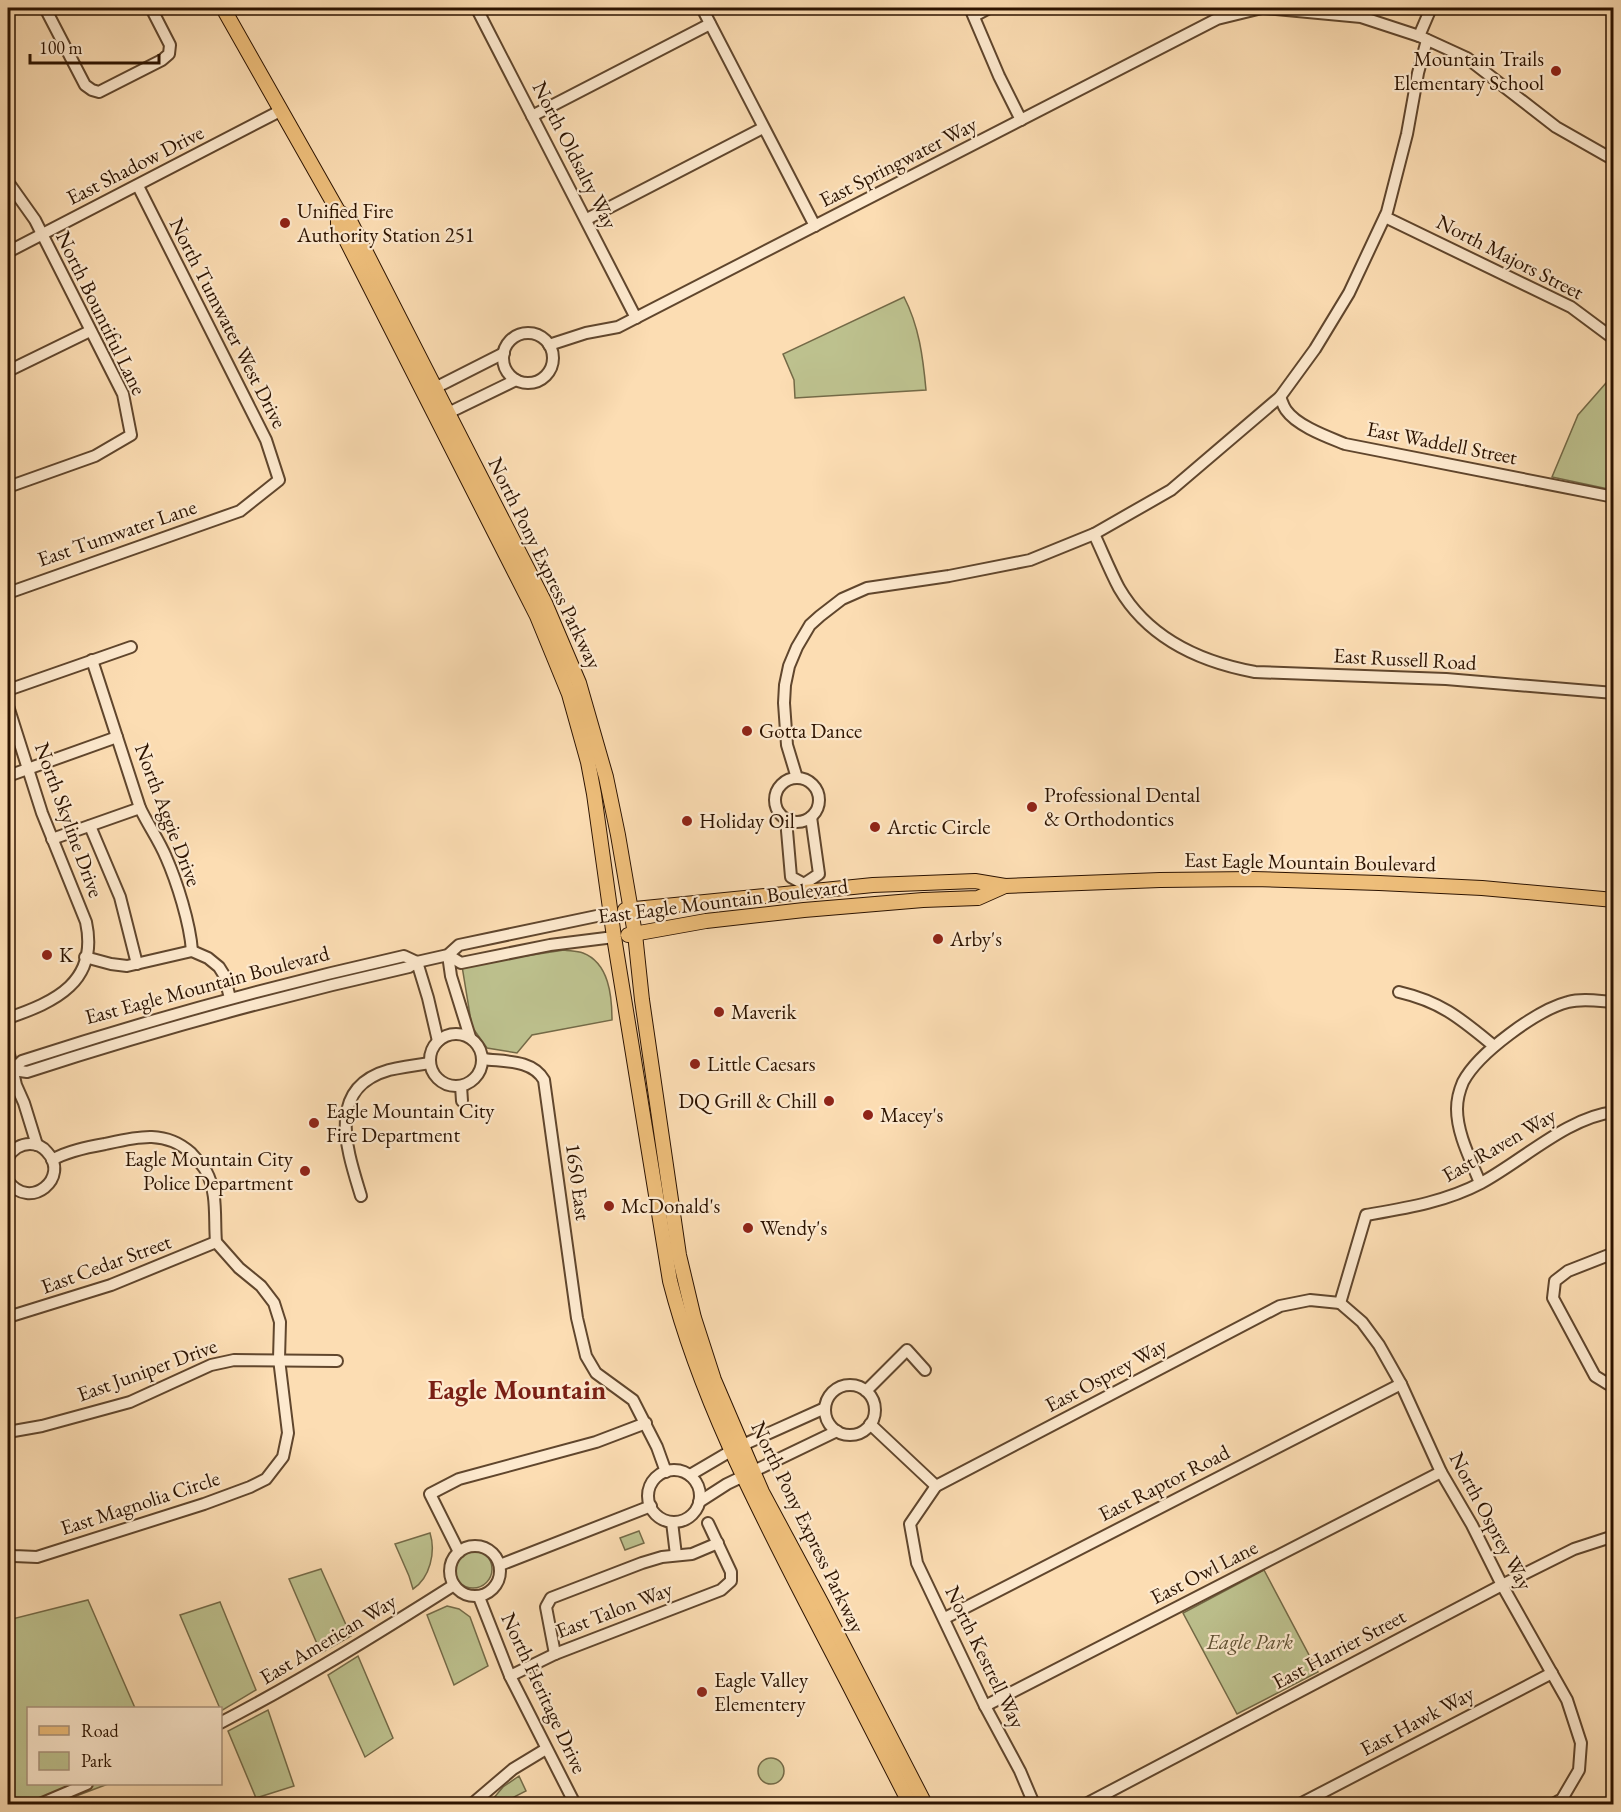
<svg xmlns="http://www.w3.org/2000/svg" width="1621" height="1812" viewBox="0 0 1621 1812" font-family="'EB Garamond',serif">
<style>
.green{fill:#bdc18e;stroke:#746a47;stroke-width:1.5}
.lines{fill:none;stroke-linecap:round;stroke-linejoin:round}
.minor-casing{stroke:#60462d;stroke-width:14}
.major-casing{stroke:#2c1300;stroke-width:16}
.minor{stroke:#fde9ce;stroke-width:10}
.major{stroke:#eebe7a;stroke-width:14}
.poi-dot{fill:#8f2418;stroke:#fde9ce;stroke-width:2}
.labels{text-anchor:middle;stroke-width:4.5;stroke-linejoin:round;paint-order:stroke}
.poi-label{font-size:21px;fill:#2c1300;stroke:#fde9ce;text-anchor:start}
.street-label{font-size:21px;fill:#2c1300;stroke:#fde9ce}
.park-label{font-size:21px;font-style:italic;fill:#5f5032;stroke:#fde9ce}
.district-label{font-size:27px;font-weight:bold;fill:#7a1f14;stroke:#fde9ce}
</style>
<rect width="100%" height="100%" fill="#fcddb3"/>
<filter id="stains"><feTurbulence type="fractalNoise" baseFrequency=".00333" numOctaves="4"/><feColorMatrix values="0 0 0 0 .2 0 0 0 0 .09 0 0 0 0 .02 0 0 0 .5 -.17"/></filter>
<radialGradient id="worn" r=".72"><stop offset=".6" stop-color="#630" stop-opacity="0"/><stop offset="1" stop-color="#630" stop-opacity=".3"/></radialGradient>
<g class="green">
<path d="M904,297C919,326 923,357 926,390L795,398L794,380L783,354Z"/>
<polygon points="1613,375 1613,490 1552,477 1578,415"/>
<path d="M564,950C570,951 577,951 583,953C609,963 612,996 612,1020L532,1035L517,1053L487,1048L472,1027L462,966Z"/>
<polygon points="639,1531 644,1543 625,1550 620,1538"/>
<path d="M430,1533C436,1552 430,1578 413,1589L409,1576L395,1544Z"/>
<circle cx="473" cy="1569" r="19"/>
<polygon points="321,1569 351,1636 321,1653 289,1579"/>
<polygon points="1264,1570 1318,1672 1237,1714 1183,1613"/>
<polygon points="88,1600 135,1708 28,1708 28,1784 108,1784 55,1804 8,1804 8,1620"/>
<polygon points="220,1602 256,1690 221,1711 180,1615"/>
<polygon points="447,1606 459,1609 470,1617 488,1666 454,1685 427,1615"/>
<polygon points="358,1656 393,1738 365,1757 328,1675"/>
<polygon points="268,1710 294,1786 256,1798 228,1731"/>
<circle cx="771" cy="1771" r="13"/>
<polygon points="519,1776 526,1791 510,1799 508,1804 495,1804 492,1800 503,1787"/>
</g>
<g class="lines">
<defs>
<g id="minor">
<polyline points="45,8 85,85 92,90 99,92 162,60 169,54 170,45 151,8"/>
<polyline points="486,8 478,11 636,318"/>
<polyline points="702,8 815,226"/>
<polyline points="970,8 999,76 1021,120"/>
<polyline points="1264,8 1361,17 1419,36 1467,58 1556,127 1614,160"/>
<polyline points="974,16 989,8"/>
<polyline points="1419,36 1431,8"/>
<polyline points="532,116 710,24"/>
<polyline points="8,182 35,220 123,394 131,435 95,456 8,487"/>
<polyline points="1385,217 1571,307 1614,339"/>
<polyline points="587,219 763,128"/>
<polyline points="8,252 280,111"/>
<circle cx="528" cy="358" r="25"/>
<polyline points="549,345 586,333 618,327 1217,19 1262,8"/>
<polyline points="8,371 90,331"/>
<polyline points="429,391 504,353"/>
<path d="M1280,397C1282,401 1283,406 1286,410C1297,426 1328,437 1345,444L1614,497"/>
<polyline points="442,416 516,380"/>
<path d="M1094,534C1102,551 1110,571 1119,588C1148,638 1201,662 1255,672L1446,679L1614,693"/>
<polyline points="8,593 240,511 279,480 266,440 138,186"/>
<path d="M92,660L140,808C148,825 159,840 166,857C177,882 190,923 192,951"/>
<polyline points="8,690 131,647"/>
<path d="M8,706L42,813L86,922C99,982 55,1002 8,1018"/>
<polyline points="8,776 117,737"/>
<circle cx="797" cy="800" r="22"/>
<polyline points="797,778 787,745 784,703 785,685 789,666 797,647 810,625 820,616 842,599 867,588 949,576 1030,560 1094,534 1171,490 1280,397 1315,349 1349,293 1387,212 1407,134 1418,73 1427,40"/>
<polyline points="786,819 791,877 804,884"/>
<polyline points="90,826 120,897 137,964"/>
<polyline points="52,839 140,808"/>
<polyline points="804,884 819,874 811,817"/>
<polyline points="448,955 461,963 550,945 614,937"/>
<polyline points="448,955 451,976 470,1037"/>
<polyline points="85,957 111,964 127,966 192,951 208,958 219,967 224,975 230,998"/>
<polyline points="417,962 428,998 438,1041"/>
<path d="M1399,992C1442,1002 1461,1019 1494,1046"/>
<circle cx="456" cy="1060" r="26"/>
<polyline points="8,1050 16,1085 24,1103 37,1145"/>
<path d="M483,1059C504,1062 532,1059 544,1080L577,1318L586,1356L596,1373L633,1400L657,1447L666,1472"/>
<path d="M13,1070L22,1061C148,1020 275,985 404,956L417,962"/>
<path d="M8,1071L13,1070L27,1072C153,1031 280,996 409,967L417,962L448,955L459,945L611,913"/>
<polyline points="461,1086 462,1101"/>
<path d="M8,1158C12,1149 21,1144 30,1144C37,1144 43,1147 47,1152C71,1177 30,1212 8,1181"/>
<path d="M1480,1183C1471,1160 1457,1134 1457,1109C1457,1101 1460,1089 1463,1082C1478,1053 1537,1010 1568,1002C1582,998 1599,1001 1614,1002"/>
<path d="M361,1196C347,1150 325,1088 389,1070C402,1067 416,1065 430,1063"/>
<polyline points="1614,1253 1568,1271 1555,1281 1553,1298 1595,1376 1608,1384 1614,1383"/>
<polyline points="1340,1303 1362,1322 1379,1345 1401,1384 1441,1472 1472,1525 1502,1585 1567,1700 1581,1743 1579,1770 1562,1799 1553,1804"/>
<path d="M1340,1303L1366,1215C1406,1208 1445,1202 1481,1183C1522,1161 1568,1117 1614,1112"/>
<polyline points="8,1317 111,1285 216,1242"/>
<circle cx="850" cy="1410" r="25"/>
<polyline points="866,1391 907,1350 925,1370"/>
<polyline points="870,1424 936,1486"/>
<polyline points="8,1432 42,1426 130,1402 211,1365 234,1360 337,1361"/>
<circle cx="674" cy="1496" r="26"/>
<polyline points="690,1475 736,1448 825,1408"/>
<polyline points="699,1502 727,1484 837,1431"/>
<polyline points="672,1522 676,1555"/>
<circle cx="475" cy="1571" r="25"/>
<polyline points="459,1552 430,1494 459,1479 596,1442 646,1423"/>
<path d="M8,1553L14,1556L37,1557L204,1504L250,1487L266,1479L283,1457L288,1433L279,1359L280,1322L274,1303L261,1286L239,1268L216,1242C214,1218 218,1193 206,1171C202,1164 196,1159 191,1153C165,1129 136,1137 105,1144C88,1147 67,1151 52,1160"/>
<polyline points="500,1565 651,1506"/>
<polyline points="479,1597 510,1676 575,1804"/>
<polyline points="945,1618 1401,1384"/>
<polyline points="555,1654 546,1607 551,1598 642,1563 662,1557 692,1554 718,1543"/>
<polyline points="510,1676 555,1654 721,1590 731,1581 731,1572 708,1523"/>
<polyline points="985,1706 1441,1472"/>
<path d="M220,1723C301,1681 377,1634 454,1585"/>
<polyline points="40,1804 87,1784"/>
<polyline points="472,1804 513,1769 546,1749"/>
<polyline points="1034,1804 1020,1771 985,1706 917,1563 910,1524 936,1486 1280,1306 1310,1300 1340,1303"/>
<polyline points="1086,1804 1502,1585 1574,1549 1614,1536"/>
<polyline points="1300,1804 1552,1673"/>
</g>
<g id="major">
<polyline points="223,8 338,211 349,219 545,603 579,683 606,777 618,835 635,934 642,1000 679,1255 694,1318 714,1380 762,1492 822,1604 925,1804"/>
<path d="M338,211V224L537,616L569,694L588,762L594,794L614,937L670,1281C699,1394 753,1499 806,1602C841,1669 876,1737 910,1804"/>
<polyline points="625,910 873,885 975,881 1005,886 1160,880 1253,879 1379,883 1482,888 1614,900"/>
<polyline points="628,935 706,921 804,910 923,900 978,898 1005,886"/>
</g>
</defs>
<use href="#minor" class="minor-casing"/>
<use href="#major" class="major-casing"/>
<use href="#minor" class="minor"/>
<use href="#major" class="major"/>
</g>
<g class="poi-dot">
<circle cx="1556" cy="71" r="6"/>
<circle cx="285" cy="223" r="6"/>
<circle cx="747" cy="731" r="6"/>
<circle cx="1032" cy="807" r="6"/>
<circle cx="687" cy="821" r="6"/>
<circle cx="875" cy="827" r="6"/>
<circle cx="938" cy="939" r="6"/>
<circle cx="47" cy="955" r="6"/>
<circle cx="719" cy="1012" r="6"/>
<circle cx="695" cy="1064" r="6"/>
<circle cx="829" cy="1101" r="6"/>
<circle cx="868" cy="1115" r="6"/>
<circle cx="314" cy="1123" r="6"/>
<circle cx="305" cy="1171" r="6"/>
<circle cx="609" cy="1206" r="6"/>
<circle cx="748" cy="1228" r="6"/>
<circle cx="702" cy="1692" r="6"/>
</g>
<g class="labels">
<g class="poi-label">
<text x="1544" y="66" text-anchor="end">Mountain Trails<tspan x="1544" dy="24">Elementary School</tspan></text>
<text x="297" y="218">Unified Fire<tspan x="297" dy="24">Authority Station 251</tspan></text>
<text x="759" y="738">Gotta Dance</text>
<text x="1044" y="802">Professional Dental<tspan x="1044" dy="24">&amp; Orthodontics</tspan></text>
<text x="699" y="828">Holiday Oil</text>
<text x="887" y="834">Arctic Circle</text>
<text x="950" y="946">Arby's</text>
<text x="59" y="962">K</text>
<text x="731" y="1019">Maverik</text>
<text x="707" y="1071">Little Caesars</text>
<text x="817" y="1108" text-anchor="end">DQ Grill &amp; Chill</text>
<text x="326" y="1118">Eagle Mountain City<tspan x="326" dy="24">Fire Department</tspan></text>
<text x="880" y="1122">Macey's</text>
<text x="293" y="1166" text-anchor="end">Eagle Mountain City<tspan x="293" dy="24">Police Department</tspan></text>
<text x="621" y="1213">McDonald's</text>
<text x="760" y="1235">Wendy's</text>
<text x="714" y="1687">Eagle Valley<tspan x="714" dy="24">Elementery</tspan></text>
</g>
<g class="street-label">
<text transform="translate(575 155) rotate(63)" y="7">North Oldsalty Way</text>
<text transform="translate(898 162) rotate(-27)" y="7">East Springwater Way</text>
<text transform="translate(135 165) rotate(-27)" y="7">East Shadow Drive</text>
<text transform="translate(1510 257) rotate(27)" y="7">North Majors Street</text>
<text transform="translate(101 313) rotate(64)" y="7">North Bountiful Lane</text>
<text transform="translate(228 323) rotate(63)" y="7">North Tumwater West Drive</text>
<text transform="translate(1442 443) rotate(11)" y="7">East Waddell Street</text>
<text transform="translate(117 533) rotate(-19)" y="7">East Tumwater Lane</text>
<text transform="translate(545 563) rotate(64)" y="7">North Pony Express Parkway</text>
<text transform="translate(1405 659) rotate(3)" y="7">East Russell Road</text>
<text transform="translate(168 815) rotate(69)" y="7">North Aggie Drive</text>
<text transform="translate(69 820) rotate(70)" y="7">North Skyline Drive</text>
<text transform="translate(1310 862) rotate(1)" y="7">East Eagle Mountain Boulevard</text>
<text transform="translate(723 901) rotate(-7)" y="7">East Eagle Mountain Boulevard</text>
<text transform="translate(207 985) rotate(-15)" y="7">East Eagle Mountain Boulevard</text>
<text transform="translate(1499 1145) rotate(-30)" y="7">East Raven Way</text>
<text transform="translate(578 1182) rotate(82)" y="7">1650 East</text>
<text transform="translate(106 1264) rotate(-20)" y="7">East Cedar Street</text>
<text transform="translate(147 1370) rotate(-20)" y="7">East Juniper Drive</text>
<text transform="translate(1106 1375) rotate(-28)" y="7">East Osprey Way</text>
<text transform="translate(1164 1483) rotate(-27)" y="7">East Raptor Road</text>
<text transform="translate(140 1503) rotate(-18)" y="7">East Magnolia Circle</text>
<text transform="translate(1491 1521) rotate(62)" y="7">North Osprey Way</text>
<text transform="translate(808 1527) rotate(64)" y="7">North Pony Express Parkway</text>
<text transform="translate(1204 1572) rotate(-27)" y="7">East Owl Lane</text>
<text transform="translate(614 1610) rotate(-21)" y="7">East Talon Way</text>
<text transform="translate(328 1639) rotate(-31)" y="7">East American Way</text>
<text transform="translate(1339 1649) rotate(-28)" y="7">East Harrier Street</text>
<text transform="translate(985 1657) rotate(64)" y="7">North Kestrell Way</text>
<text transform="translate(544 1693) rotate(65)" y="7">North Heritage Drive</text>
<text transform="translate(1417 1721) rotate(-28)" y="7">East Hawk Way</text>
</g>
<g class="park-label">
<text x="1250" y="1649">Eagle Park</text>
</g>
<g class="district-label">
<text x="517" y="1399">Eagle Mountain</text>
</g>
</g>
<rect width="1621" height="1812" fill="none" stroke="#fcddb3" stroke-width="30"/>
<rect x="9" y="9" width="1603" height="1794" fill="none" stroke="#2c1300" stroke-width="3"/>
<rect x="15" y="15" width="1591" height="1782" fill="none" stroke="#2c1300" stroke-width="1.5"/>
<rect x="27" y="1707" width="195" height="78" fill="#fde9ce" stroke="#a9937c" stroke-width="1.5"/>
<rect x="39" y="1726" width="30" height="9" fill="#eebe7a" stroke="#a9937c" stroke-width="1.5"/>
<text x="81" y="1737" font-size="18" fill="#2c1300">Road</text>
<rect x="39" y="1752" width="30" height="18" fill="#bdc18e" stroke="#a9937c" stroke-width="1.5"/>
<text x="81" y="1767" font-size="18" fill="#2c1300">Park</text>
<path d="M30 54v9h129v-9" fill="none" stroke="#2c1300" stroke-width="3"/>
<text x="39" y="54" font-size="18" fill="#2c1300" stroke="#fde9ce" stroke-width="4.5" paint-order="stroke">100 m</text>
<rect width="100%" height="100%" filter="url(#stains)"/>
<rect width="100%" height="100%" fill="url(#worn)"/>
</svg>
